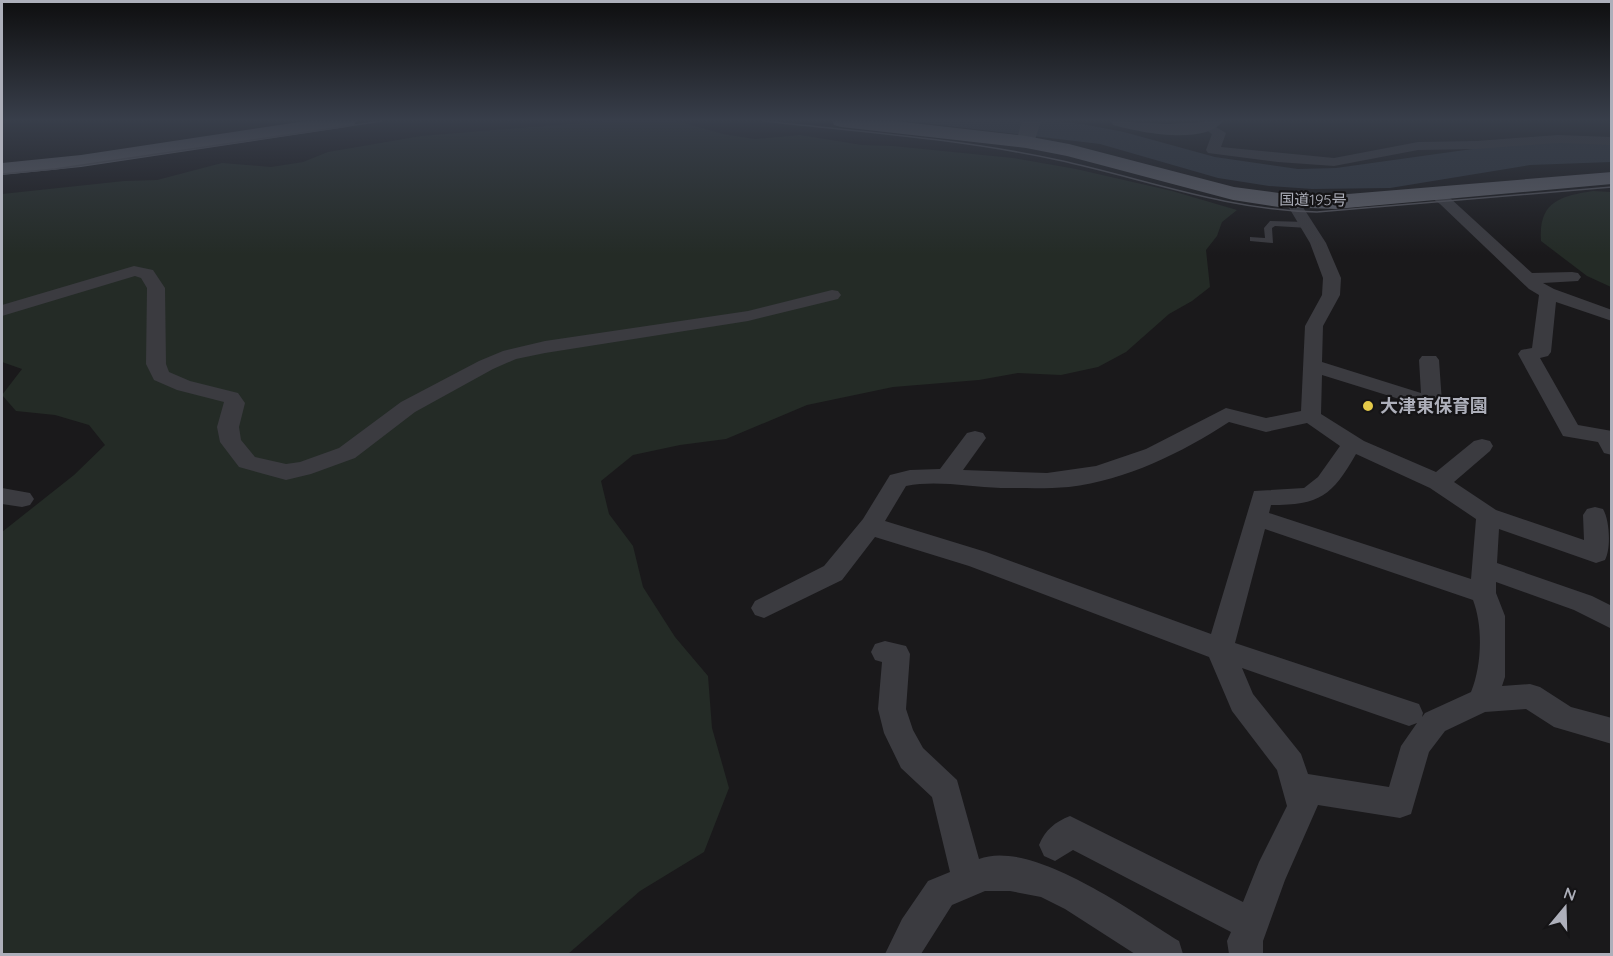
<svg xmlns="http://www.w3.org/2000/svg" width="1613" height="956" viewBox="0 0 1613 956" font-family="Quicksand,'Noto Sans JP',sans-serif">
<style>
.green{fill:#242b26}
.water{fill:#30363f}
.lines{fill:none;stroke-linecap:round;stroke-linejoin:round}
.service{fill:#3b3b40;fill-rule:evenodd}
.minor{fill:#3b3b40;fill-rule:evenodd}
.secondary{fill:#494950;fill-rule:evenodd}
.trunk{fill:#5f6068;fill-rule:evenodd}
.tram{stroke:#525259;stroke-width:1.5}
.poi-dot{fill:#e4c949;stroke:#151416;stroke-width:2}
.labels{text-anchor:middle;stroke-width:4.5;stroke-linejoin:round;paint-order:stroke}
.far-street-label{font-size:15px;fill:#adafba;stroke:#151416}
.poi-label{font-size:18px;font-weight:bold;fill:#adafba;stroke:#151416;text-anchor:start}
</style>
<rect width="100%" height="100%" fill="#1a191b"/>
<g class="green">
<polygon points="606,121 677,121 723,134 755,139 800,135 862,145 893,146 1013,158 1076,169 1172,191 1237,210 1222,222 1217,236 1206,250 1210,287 1192,301 1169,314 1126,352 1098,367 1061,375 1018,373 979,380 893,387 807,405 726,439 680,445 633,455 601,481 609,514 633,546 643,587 675,637 708,676 712,728 729,788 704,852 640,891 568,954 2,954 2,532 74,475 105,445 89,425 55,415 16,411 2,395 22,369 2,362 2,194 124,181 157,180 222,163 271,167 303,162 328,152 421,136"/>
<path d="M1593,191L1611,192V287L1587,276L1541,241C1538,202 1560,196 1593,191Z"/>
</g>
<polygon class="water" points="906,121 1056,121 1082,124 1124,132 1215,157 1298,169 1336,168 1508,144 1549,142 1611,144 1611,162 1530,165 1390,188 1312,189 1269,186 1218,178 1100,144"/>
<g class="lines">
<polygon class="service" points="1270,221 1308,222 1312,225 1308,228 1275,226 1272,228 1273,243 1250,241 1250,237 1265,238 1264,228"/>
<g class="minor">
<polygon points="1206,121 1226,133 1221,147 1334,158 1418,142 1477,141 1558,135 1612,137 1612,145 1558,143 1477,149 1418,150 1334,166 1278,162 1208,153 1206,150 1212,134 1199,125"/>
<polygon points="1433,190 1450,198 1532,273 1572,272 1578,273 1581,277 1578,281 1543,283 1554,289 1612,310 1612,321 1556,302 1551,352 1548,356 1540,358 1578,425 1612,431 1612,455 1604,453 1598,442 1563,436 1518,354 1521,350 1532,348 1539,295 1529,289 1440,204 1426,194 1428,191"/>
<path d="M1292,197L1297,198L1326,243L1341,278L1340,295L1323,326L1322,362L1421,393L1419,360L1422,356H1436L1439,360L1442,403L1439,407L1432,409L1425,407L1322,375L1321,414L1364,441L1436,472L1474,441L1482,439L1490,441L1493,446L1490,451L1454,482L1496,510L1584,540L1583,515L1587,509L1595,507L1603,509C1610,521 1611,549 1605,560L1596,563L1499,529L1497,563L1592,596L1612,606V629L1574,610L1496,582V593L1505,616V677L1502,686L1530,684L1540,687L1571,707L1612,718V744L1554,727L1526,709L1485,712L1445,731L1429,752L1411,814L1400,818L1318,805L1285,880L1263,941V954H1229L1227,941L1231,932L1073,850L1055,861L1044,856L1039,845C1045,830 1055,822 1070,816L1243,902L1259,862L1287,806L1277,770L1232,711L1209,657L969,566L875,537L842,580L764,618L755,615L751,608L755,601L824,566L863,519L890,475L910,470L940,469L967,433L975,431L983,433L986,438L963,470L1047,473L1096,466L1146,449L1226,408L1266,418L1301,411L1305,326L1322,295L1323,278L1310,243L1285,201ZM1229,422L1266,432L1307,423L1340,446L1318,477L1304,488L1254,491L1211,634L986,552L885,521L906,486C937,480 969,487 1001,488C1024,488 1047,489 1069,487C1127,480 1181,453 1229,422ZM1356,454L1430,488L1476,519L1471,579L1269,513L1271,505C1320,505 1332,496 1356,454ZM1265,529L1473,600C1483,626 1482,665 1471,692L1425,713L1422,717L1423,713L1419,704L1235,643ZM1242,668L1409,726L1417,723L1401,746L1389,787L1308,774L1301,754L1253,694Z"/>
<polygon points="134,266 153,270 165,288 166,364 169,372 190,381 238,393 245,403 239,427 241,440 255,457 286,464 300,462 339,448 401,402 479,361 503,351 545,341 748,311 832,290 838,291 841,295 838,299 748,321 545,353 516,359 493,369 415,412 355,458 311,474 286,480 239,467 220,442 217,427 224,402 177,390 154,380 146,364 147,288 141,278 135,276 2,316 2,305"/>
<polygon points="2,488 30,493 34,499 30,505 22,507 2,504"/>
<path d="M885,641L906,646L910,654L906,709L913,730L923,748L957,780L979,859C1031,838 1135,914 1179,941L1183,954H1135L1065,909L1041,897L1010,891H985L952,905L921,954H885L902,919L928,881L950,872L932,797L901,768L884,733L878,709L882,662L875,660L871,652L875,644Z"/>
</g>
<g class="secondary">
<polygon points="1022,121 1041,121 1033,146 1019,146 1016,142"/>
<path d="M1111,121L1167,124L1223,121C1204,146 1139,132 1113,125Z"/>
</g>
<g class="trunk">
<polygon points="306,121 356,121 354,125 347,127 81,167 2,175 2,163 81,155"/>
<polygon points="832,121 895,121 1026,136 1069,144 1234,187 1279,193 1336,195 1612,172 1612,184 1336,209 1279,207 1233,200 1067,156 1026,148 841,127 834,125"/>
</g>
<g class="tram">
<path d="M764,121C862,132 961,139 1058,160C1146,179 1225,210 1317,212L1612,187"/>
<polyline points="2,174 55,169 382,121"/>
</g>
</g>
<linearGradient id="sky" x2="0" y2="1"><stop stop-color="#0e0e0f"/><stop offset="0.47" stop-color="#383e4a"/><stop offset="1" stop-color="#383e4a" stop-opacity="0"/></linearGradient>
<rect width="1613" height="255" fill="url(#sky)"/>
<circle class="poi-dot" cx="1368" cy="406" r="6"/>
<g class="labels">
<g class="far-street-label">
<text transform="translate(1313 200) rotate(1)" y="5">国道195号</text>
</g>
<g class="poi-label">
<text x="1380" y="412">大津東保育園</text>
</g>
</g>
<rect width="1613" height="956" fill="none" stroke="#adafba" stroke-width="6"/>
<g transform="translate(1565 908) rotate(19)" stroke="#151416" stroke-width="4.5" paint-order="stroke">
<path d="M0-4.5L10 22L0 15L-10 22Z" fill="#adafba"/>
<text y="-9" font-size="16" font-weight="bold" text-anchor="middle" fill="#adafba">N</text>
</g>
</svg>
